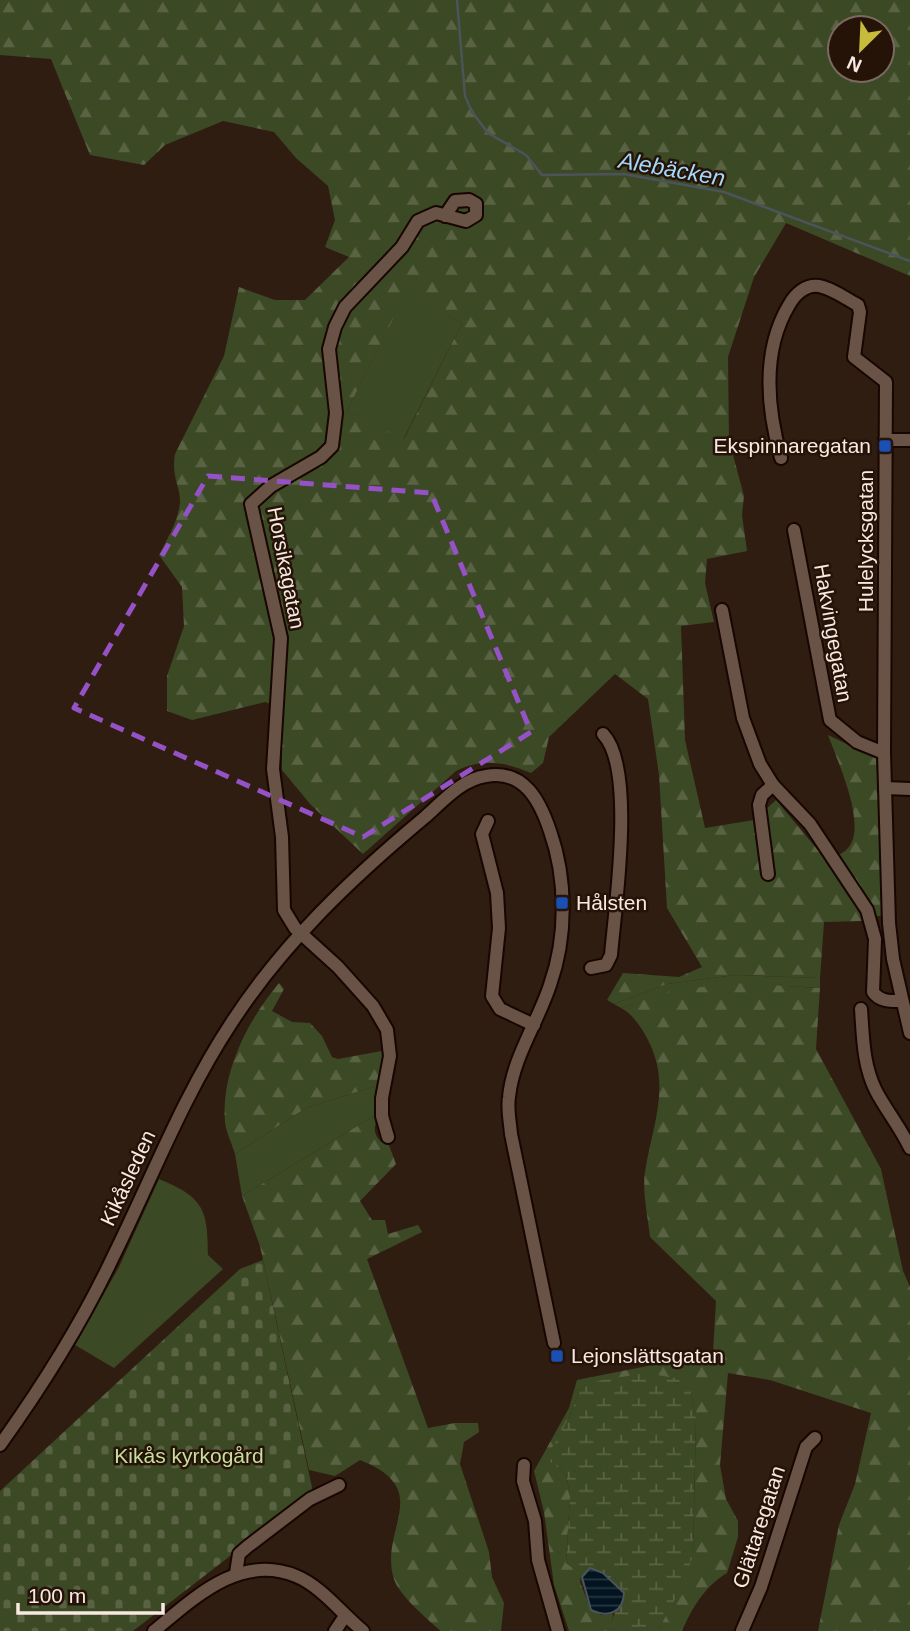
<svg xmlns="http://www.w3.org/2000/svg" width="910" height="1631" viewBox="0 0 910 1631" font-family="Helvetica,sans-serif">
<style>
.grass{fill:#3c4925}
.forest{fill:url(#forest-firs);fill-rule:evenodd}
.wetland{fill:url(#wetland-marsh)}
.cemetery{fill:url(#cemetery-stones)}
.water{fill:url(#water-rules);stroke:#4b545a;stroke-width:2}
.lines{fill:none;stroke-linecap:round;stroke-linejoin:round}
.stream{stroke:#4b545a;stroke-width:2.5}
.street-casing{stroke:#170601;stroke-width:16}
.street{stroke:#695246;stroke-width:12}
.marked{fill:none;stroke:#9452c6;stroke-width:5;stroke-dasharray:14 9;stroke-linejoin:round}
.transit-dot{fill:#1a4fb4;stroke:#261308;stroke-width:2.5}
.labels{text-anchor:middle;stroke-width:5;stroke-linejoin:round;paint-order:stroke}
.poi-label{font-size:21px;fill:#f7e9e1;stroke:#261308;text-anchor:start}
.street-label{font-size:21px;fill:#f7e9e1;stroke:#261308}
.park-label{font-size:21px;fill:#c5df9e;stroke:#261308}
.water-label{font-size:23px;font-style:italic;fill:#a3d9fa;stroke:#261308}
</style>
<defs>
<pattern id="forest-firs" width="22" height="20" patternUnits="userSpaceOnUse" patternTransform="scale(1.75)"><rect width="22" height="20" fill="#3c4925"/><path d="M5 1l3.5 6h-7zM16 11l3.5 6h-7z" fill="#596344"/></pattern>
<pattern id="wetland-marsh" width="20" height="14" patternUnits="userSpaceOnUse" patternTransform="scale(1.75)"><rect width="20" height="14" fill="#3c4925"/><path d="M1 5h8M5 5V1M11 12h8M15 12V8" fill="none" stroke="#596344"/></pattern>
<pattern id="cemetery-stones" width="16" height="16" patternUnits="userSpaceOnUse" patternTransform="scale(1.75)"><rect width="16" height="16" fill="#3c4925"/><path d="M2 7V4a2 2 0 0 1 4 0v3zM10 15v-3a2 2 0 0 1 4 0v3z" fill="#596344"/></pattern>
<pattern id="water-rules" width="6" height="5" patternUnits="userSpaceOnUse" patternTransform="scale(1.75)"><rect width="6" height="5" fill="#011420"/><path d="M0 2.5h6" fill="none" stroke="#273640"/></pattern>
</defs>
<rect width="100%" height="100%" fill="#301d11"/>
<g class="grass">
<polygon points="405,294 462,323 403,440 347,411"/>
<path d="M735,975L820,978V988C741,984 697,983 621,1008L614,1004L667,984Z"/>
<polygon points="379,1085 377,1114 242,1196 235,1154 306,1108"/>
<path d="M159,1179C203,1197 208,1209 208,1255L223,1269L114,1368L75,1345L119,1267Z"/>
</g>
<g class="forest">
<path d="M0,0H910V276L786,223L754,277L728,357L729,440L744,496L742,515L747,551L707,559L705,583L714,622L681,626L685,740L705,828L754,820L776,800L827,861C833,857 841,855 846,850C870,830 837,760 828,735L876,758L886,914L861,921L824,922L820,978L735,975L667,984L614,1004L607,1000L623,973L679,977L702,967L667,908L659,775L648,699L615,674L549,737L543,763L531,773C505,762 482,758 456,771L363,854L311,805L282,770L281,708L265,702L192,720L167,711V676L184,626L182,587L159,555C167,539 178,522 180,503C181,487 171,478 175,454L224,356L239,287L275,300H305L349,257L325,247L335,220L328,186L296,158L274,132L223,121L165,145L144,165L90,155L51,59L0,55ZM840,28H882V70H840ZM405,295L462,323L404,439L347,411Z"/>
<path d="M279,983L284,989L272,1011L292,1022L310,1023L322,1036L332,1057L338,1059L387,1050L379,1085L306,1108L235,1154C232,1144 226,1132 225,1122C221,1072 248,1020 279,983Z"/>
<path d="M734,983L820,988L816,1049L881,1169L903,1271L910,1287V1631H818L839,1525L855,1484L871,1413L770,1380L728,1373L720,1465L726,1499L738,1521V1537L727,1573C705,1586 692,1608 682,1631H658L693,1555L696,1420L690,1387L580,1389L569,1418L547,1458L566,1474L570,1496L566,1563L581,1573L580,1582L591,1610L601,1615L613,1614L610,1631H569L554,1585L544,1512L534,1471L569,1408L577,1380L713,1353L716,1301L650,1237C648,1217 642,1192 645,1172C653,1121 674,1081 643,1031C637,1022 631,1013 621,1008L670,991Z"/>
<path d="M377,1114C376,1127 371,1131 381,1142L387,1140L396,1164L360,1201L372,1220H385L388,1234L418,1225L422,1232L367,1259L428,1428L455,1423H478L479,1432L464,1442L460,1464L489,1552L492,1577L504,1603L501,1631H441C429,1621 398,1594 394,1579C378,1529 436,1490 360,1460L335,1476L309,1470L260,1246L242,1196Z"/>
</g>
<path class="wetland" d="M645,1373L675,1378L690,1387L696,1419L693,1555L684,1582L658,1631H610C610,1616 620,1607 624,1593L603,1573L590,1568L582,1577L583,1588L580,1573L566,1563L570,1496L566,1474L546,1458L569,1418L580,1389L598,1381Z"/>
<polygon class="cemetery" points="263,1260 313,1492 133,1631 0,1631 0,1491 240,1269"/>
<path class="water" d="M590,1568L603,1573L624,1593C623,1613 608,1618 591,1610L582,1577Z"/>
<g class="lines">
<polyline class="stream" points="457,0 465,96 472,112 488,133 526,155 542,175 624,174 724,192 910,261"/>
<defs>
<g id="street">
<polyline points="885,440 910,440"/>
<path d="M781,458C767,408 761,352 789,305C795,294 806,284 819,286C832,288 846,299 858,305L860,312L854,357L886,382L884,753L889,923L893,959L910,1033"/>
<polyline points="794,530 830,720 857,742 884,753"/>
<path d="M722,610L743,718L760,764L773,785L810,824L867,910L875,939L873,992C880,1002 891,1001 902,1001"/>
<polyline points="885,788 910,789"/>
<polyline points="488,821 482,834 497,893 499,928 492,996 500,1009 534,1025"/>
<polyline points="768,874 759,805 762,795 773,785"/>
<path d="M591,968L606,965L611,955C615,907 636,768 603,734"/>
<path d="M861,1009C863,1037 863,1065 876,1091C886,1110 900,1127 910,1148"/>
<polyline points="388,1137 382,1116 382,1098 390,1056 387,1030 373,1006 338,967 295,928 284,910 282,837 273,769 281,638 251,504 271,486 321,457 332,446 336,413 329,349 335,327 345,307 402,247 418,221 436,213 466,221 476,215 476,204 469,200 455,201 445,216"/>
<path d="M0,1445C43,1385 82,1323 113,1257C152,1178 183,1096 232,1022C284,942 352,878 425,817C442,802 462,779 486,776C524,769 540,801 550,831C567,879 567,937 550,985C538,1022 513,1057 509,1097C507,1108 510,1122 511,1134L554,1343"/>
<polyline points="524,1465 523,1481 535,1521 538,1560 558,1631"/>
<polyline points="236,1573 239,1554 247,1547 310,1499 339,1485"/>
<path d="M154,1631C194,1598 240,1553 296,1576C321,1586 342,1614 363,1631"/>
<polyline points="335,1631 345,1616"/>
<polyline points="742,1631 761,1587 806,1447 815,1438"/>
</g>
</defs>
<use href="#street" class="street-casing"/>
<use href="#street" class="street"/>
</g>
<path class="marked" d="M208,476L431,493L531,732L363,837L74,708Z"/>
<g class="transit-dot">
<rect x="878" y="439" width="14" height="14" rx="3.5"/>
<rect x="555" y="896" width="14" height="14" rx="3.5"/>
<rect x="550" y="1349" width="14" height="14" rx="3.5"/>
</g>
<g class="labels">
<g class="poi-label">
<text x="871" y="453" text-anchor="end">Ekspinnaregatan</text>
<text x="576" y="910">Hålsten</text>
<text x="571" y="1363">Lejonslättsgatan</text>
</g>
<g class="street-label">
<text transform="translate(866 541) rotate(-90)" y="7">Hulelycksgatan</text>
<text transform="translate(286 568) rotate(79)" y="7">Horsikagatan</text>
<text transform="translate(833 633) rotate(80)" y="7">Hakvingegatan</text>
<text transform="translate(128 1178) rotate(-65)" y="7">Kikåsleden</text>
<text transform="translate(759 1527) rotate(-72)" y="7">Glättaregatan</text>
</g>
<g class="park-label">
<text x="189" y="1463">Kikås kyrkogård</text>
</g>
<g class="water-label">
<text transform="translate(672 169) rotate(10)" y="8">Alebäcken</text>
</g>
</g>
<g transform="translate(861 49) rotate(204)"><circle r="33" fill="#261308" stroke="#7a695f" stroke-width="2"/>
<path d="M0-5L12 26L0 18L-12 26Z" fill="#c7bb3c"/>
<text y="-10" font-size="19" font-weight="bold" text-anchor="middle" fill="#f7e9e1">N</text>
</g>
<path d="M18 1603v10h145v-10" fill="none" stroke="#f7e9e1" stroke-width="3.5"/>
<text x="28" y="1603" font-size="21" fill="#f7e9e1" stroke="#261308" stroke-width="5" paint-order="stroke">100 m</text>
</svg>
